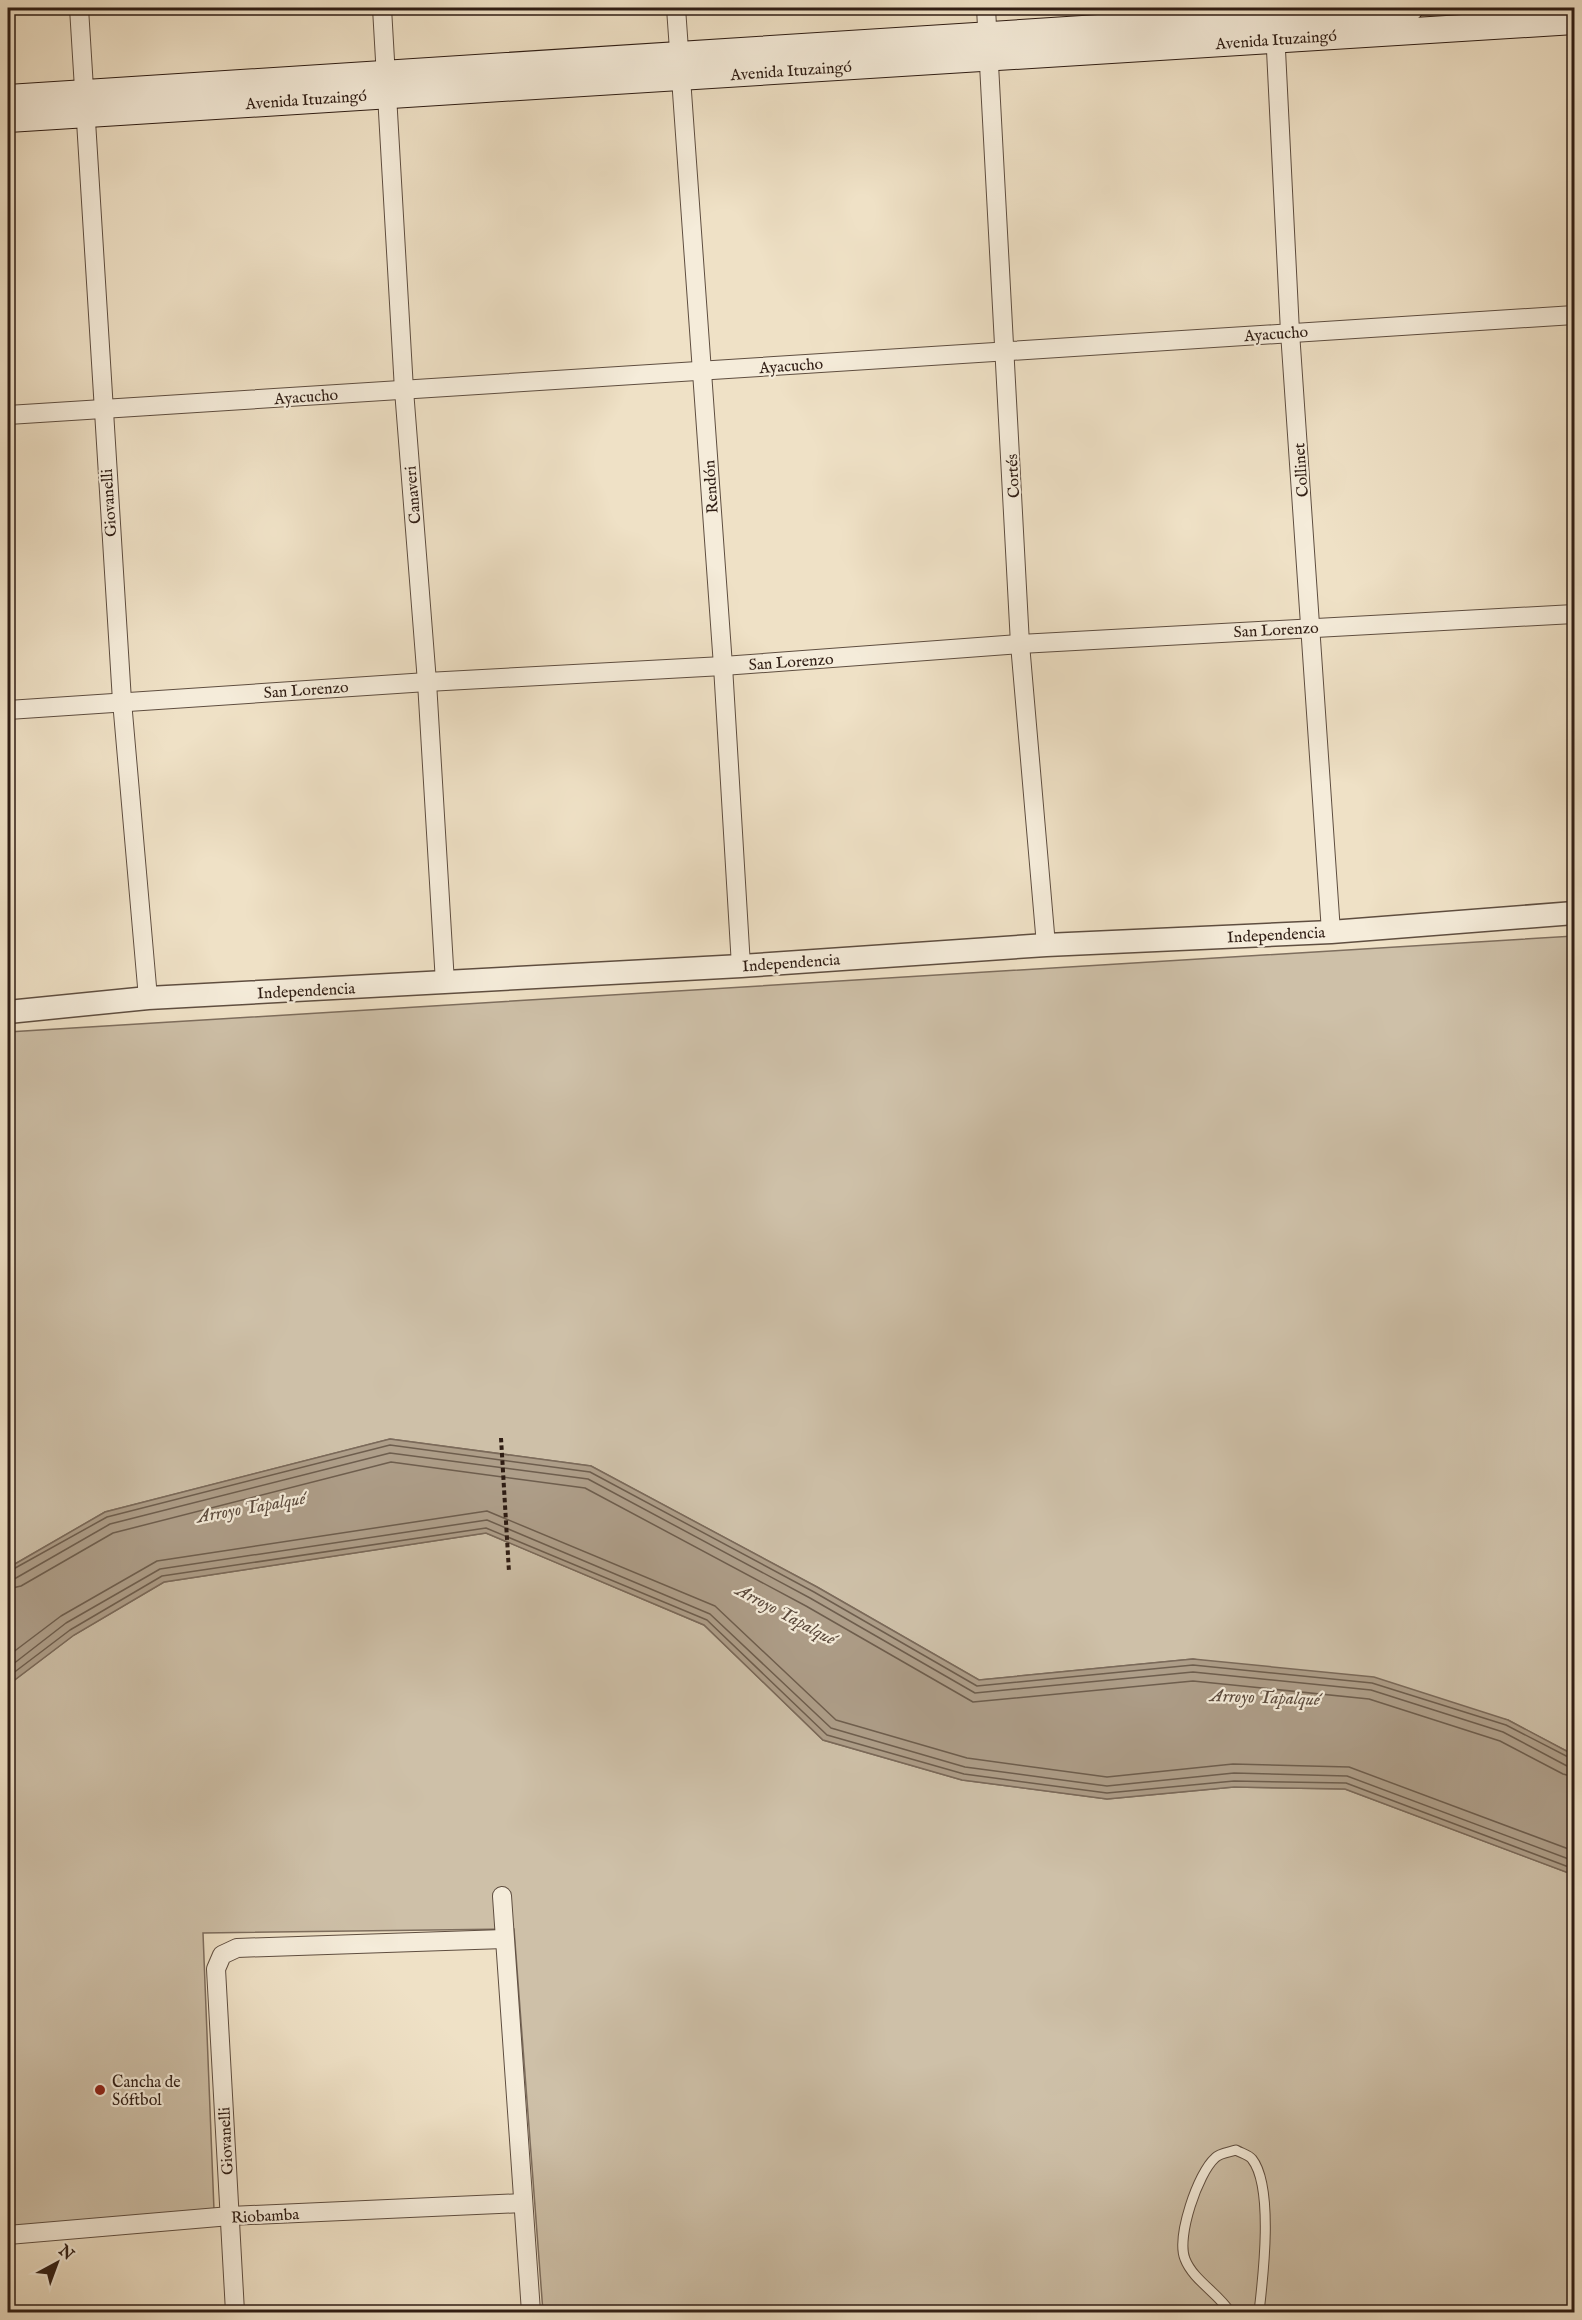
<svg xmlns="http://www.w3.org/2000/svg" width="1582" height="2320" viewBox="0 0 1582 2320" font-family="'IM FELL English',serif">
<style>
.green{fill:#cec0a8;stroke:#7e6e5e;stroke-width:1.5}
.water{fill:#ae9e89;stroke:#7b6a5a;stroke-width:1.5}
.lines{fill:none;stroke-linecap:round;stroke-linejoin:round}
.shore{stroke:#6e5e4e;stroke-width:1.5}
.service-casing{stroke:#5f4e40;stroke-width:11}
.minor-casing{stroke:#5f4e40;stroke-width:20}
.tertiary-casing{stroke:#5f4e40;stroke-width:25}
.secondary-casing{stroke:#2f1d14;stroke-width:28}
.path{stroke:#2f1d14;stroke-width:4;stroke-dasharray:4.5 3;stroke-linecap:butt}
.service{stroke:#f5ecda;stroke-width:9}
.minor{stroke:#f5ecda;stroke-width:18}
.tertiary{stroke:#f5ecda;stroke-width:22}
.secondary{stroke:#f5ecda;stroke-width:26}
.poi-dot{fill:#8f2418;stroke:#f5ecda;stroke-width:2}
.labels{text-anchor:middle;stroke-width:4.5;stroke-linejoin:round;paint-order:stroke}
.street-label{font-size:16px;fill:#2f1d14;stroke:#f5ecda}
.poi-label{font-size:16px;fill:#2f1d14;stroke:#f5ecda;text-anchor:start}
.water-label{font-size:18px;font-style:italic;fill:#5b4a3d;stroke:#f5ecda}
</style>
<rect width="100%" height="100%" fill="#efe1c6"/>
<filter id="stains"><feTurbulence type="fractalNoise" baseFrequency=".00333" numOctaves="4"/><feColorMatrix values="0 0 0 0 .2 0 0 0 0 .09 0 0 0 0 .02 0 0 0 .5 -.17"/></filter>
<radialGradient id="worn" r=".72"><stop offset=".6" stop-color="#630" stop-opacity="0"/><stop offset="1" stop-color="#630" stop-opacity=".3"/></radialGradient>
<g class="green">
<polygon points="1517,8 1542,8 1542,12 1298,25"/>
<polygon points="1574,936 1574,1755 1508,1720 1193,1659 979,1680 817,1587 591,1466 390,1439 105,1512 8,1568 8,1032"/>
<polygon points="486,1533 704,1625 823,1740 962,1780 1107,1799 1234,1787 1345,1789 1574,1875 1574,2312 543,2312 514,1929 203,1933 214,2210 8,2227 8,1685 74,1635 164,1582"/>
</g>
<polygon class="water" points="390,1439 591,1466 817,1587 979,1680 1193,1659 1374,1677 1508,1720 1574,1755 1574,1875 1345,1789 1234,1787 1107,1799 962,1780 823,1740 704,1625 486,1533 164,1582 74,1635 8,1685 8,1568 105,1512"/>
<g class="lines">
<g class="shore">
<polyline points="8,1572 107,1517 390,1445 590,1472 814,1592 977,1686 1193,1665 1372,1683 1506,1725 1574,1760"/>
<polyline points="8,1580 16,1578 110,1524 390,1453 588,1479 810,1598 975,1693 1193,1672 1371,1690 1503,1732 1567,1766 1574,1768"/>
<polyline points="8,1589 21,1586 113,1533 391,1462 585,1488 806,1606 973,1702 1193,1681 1369,1699 1500,1741 1563,1774 1574,1777"/>
<polyline points="8,1656 61,1616 157,1561 487,1511 715,1606 836,1720 967,1758 1107,1777 1233,1764 1349,1767 1574,1851"/>
<polyline points="8,1668 66,1623 160,1569 487,1520 710,1614 831,1728 965,1767 1107,1786 1234,1773 1347,1776 1574,1861"/>
<polyline points="8,1677 70,1630 162,1576 486,1528 707,1620 827,1735 964,1774 1107,1793 1234,1781 1346,1783 1574,1869"/>
</g>
<defs>
<path id="service" d="M1230,2312C1218,2293 1193,2280 1185,2259C1176,2237 1198,2173 1215,2158C1219,2153 1230,2152 1236,2150C1241,2153 1249,2155 1252,2159C1274,2187 1263,2278 1259,2312"/>
<g id="minor">
<polyline points="79,8 122,701 148,998"/>
<polyline points="382,8 404,390 427,682 445,983"/>
<polyline points="676,8 723,666 741,966"/>
<polyline points="986,8 1020,644 1046,945"/>
<polyline points="1275,30 1290,332 1331,932"/>
<polyline points="8,415 1574,315"/>
<polyline points="8,710 427,682 723,666 1020,644 1574,614"/>
<polyline points="502,1896 531,2312"/>
<polyline points="8,2235 230,2216 523,2203"/>
<polyline points="235,2312 216,1969 222,1955 237,1948 504,1939"/>
</g>
<polyline id="tertiary" points="8,1012 148,998 741,966 1046,945 1331,932 1574,913"/>
<g id="secondary">
<polyline points="8,98 1410,8"/>
<polyline points="8,119 1574,21"/>
</g>
</defs>
<use href="#service" class="service-casing"/>
<use href="#minor" class="minor-casing"/>
<use href="#tertiary" class="tertiary-casing"/>
<use href="#secondary" class="secondary-casing"/>
<polyline class="path" points="501,1438 509,1572"/>
<use href="#service" class="service"/>
<use href="#minor" class="minor"/>
<use href="#tertiary" class="tertiary"/>
<use href="#secondary" class="secondary"/>
</g>
<circle class="poi-dot" cx="100" cy="2090" r="6"/>
<g class="labels">
<g class="street-label">
<text transform="translate(1276 39) rotate(-4)" y="6">Avenida Ituzaingó</text>
<text transform="translate(791 70) rotate(-4)" y="6">Avenida Ituzaingó</text>
<text transform="translate(306 99) rotate(-4)" y="6">Avenida Ituzaingó</text>
<text transform="translate(1276 333) rotate(-4)" y="6">Ayacucho</text>
<text transform="translate(791 365) rotate(-4)" y="6">Ayacucho</text>
<text transform="translate(306 396) rotate(-4)" y="6">Ayacucho</text>
<text transform="translate(1300 470) rotate(-94)" y="6">Collinet</text>
<text transform="translate(1012 476) rotate(-93)" y="6">Cortés</text>
<text transform="translate(710 487) rotate(-94)" y="6">Rendón</text>
<text transform="translate(412 495) rotate(-95)" y="6">Canaveri</text>
<text transform="translate(108 503) rotate(-94)" y="6">Giovanelli</text>
<text transform="translate(1276 629) rotate(-3)" y="6">San Lorenzo</text>
<text transform="translate(791 661) rotate(-4)" y="6">San Lorenzo</text>
<text transform="translate(306 689) rotate(-4)" y="6">San Lorenzo</text>
<text transform="translate(1276 934) rotate(-3)" y="6">Independencia</text>
<text transform="translate(791 962) rotate(-4)" y="6">Independencia</text>
<text transform="translate(306 990) rotate(-3)" y="6">Independencia</text>
<text transform="translate(225 2141) rotate(-93)" y="6">Giovanelli</text>
<text transform="translate(265 2215) rotate(-3)" y="6">Riobamba</text>
</g>
<g class="poi-label">
<text x="112" y="2087">Cancha de<tspan x="112" dy="18">Sóftbol</tspan></text>
</g>
<g class="water-label">
<text transform="translate(251 1507) rotate(-10)" y="6">Arroyo Tapalqué</text>
<text transform="translate(786 1614) rotate(28)" y="6">Arroyo Tapalqué</text>
<text transform="translate(1265 1697) rotate(2)" y="6">Arroyo Tapalqué</text>
</g>
</g>
<rect width="1582" height="2320" fill="none" stroke="#efe1c6" stroke-width="30"/>
<rect x="9" y="9" width="1564" height="2302" fill="none" stroke="#2f1d14" stroke-width="3"/>
<rect x="15" y="15" width="1552" height="2290" fill="none" stroke="#2f1d14" stroke-width="1.5"/>
<g transform="translate(57 2263) rotate(41)" stroke="#f5ecda" stroke-width="4.5" paint-order="stroke">
<path d="M0-4.5L10 22L0 15L-10 22Z" fill="#2f1d14"/>
<text y="-9" font-size="16" font-weight="bold" text-anchor="middle" fill="#2f1d14">N</text>
</g>
<rect width="100%" height="100%" filter="url(#stains)"/>
<rect width="100%" height="100%" fill="url(#worn)"/>
</svg>
